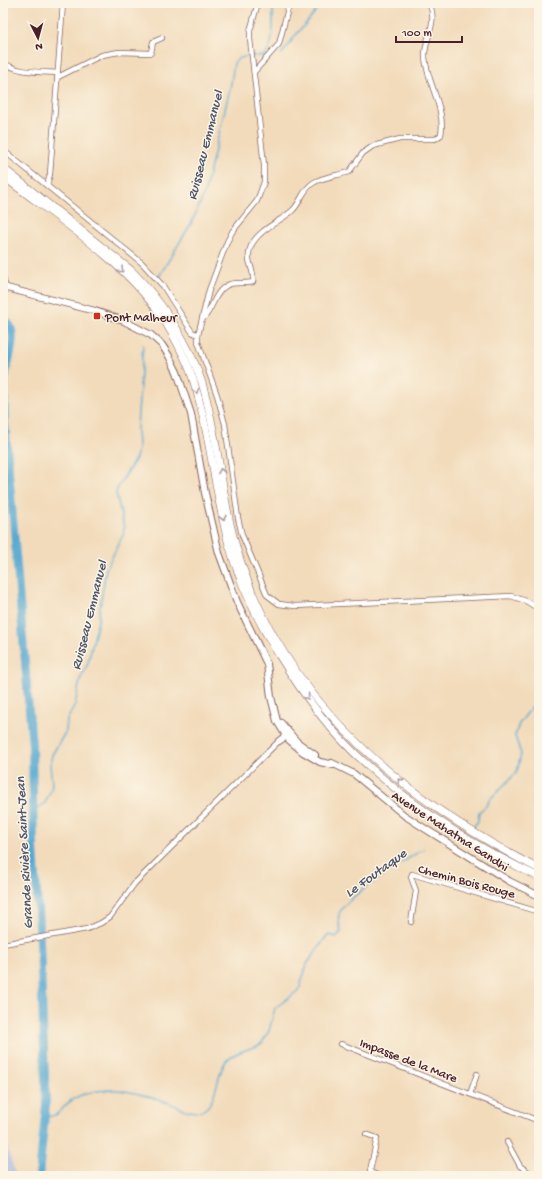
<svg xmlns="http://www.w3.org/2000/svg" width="542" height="1179" viewBox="0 0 542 1179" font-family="'Gochi Hand',sans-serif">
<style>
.industrial{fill:#bbc3de}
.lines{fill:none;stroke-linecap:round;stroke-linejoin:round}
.stream{stroke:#56a9d1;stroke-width:1.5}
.river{stroke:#56a9d1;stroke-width:8}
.minor-casing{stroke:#85615d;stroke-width:6}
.major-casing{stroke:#85615d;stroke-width:8}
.highway-casing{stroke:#85615d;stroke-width:8}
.minor{stroke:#fff;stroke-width:4.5}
.major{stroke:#fff;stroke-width:6}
.highway{stroke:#fff;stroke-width:7}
.oneway{stroke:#ae9aa0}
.poi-dot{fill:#c8321e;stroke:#fcf5e5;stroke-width:1.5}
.labels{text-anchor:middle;stroke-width:3;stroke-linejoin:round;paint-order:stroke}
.poi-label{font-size:13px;fill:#4a1f2b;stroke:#fcf5e5;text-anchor:start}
.street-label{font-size:13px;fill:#4a1f2b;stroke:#fcf5e5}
.water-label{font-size:14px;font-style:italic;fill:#4f566d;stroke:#fcf5e5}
</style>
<rect width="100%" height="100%" fill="#fcf5e5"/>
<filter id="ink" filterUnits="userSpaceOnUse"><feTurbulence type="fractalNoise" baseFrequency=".025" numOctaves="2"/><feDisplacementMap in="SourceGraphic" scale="8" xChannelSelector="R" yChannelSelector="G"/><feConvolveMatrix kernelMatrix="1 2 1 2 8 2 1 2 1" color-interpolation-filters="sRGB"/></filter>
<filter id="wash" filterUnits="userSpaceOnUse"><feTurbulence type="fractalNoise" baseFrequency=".012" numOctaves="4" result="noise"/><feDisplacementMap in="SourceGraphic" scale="16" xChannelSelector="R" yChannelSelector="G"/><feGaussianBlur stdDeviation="0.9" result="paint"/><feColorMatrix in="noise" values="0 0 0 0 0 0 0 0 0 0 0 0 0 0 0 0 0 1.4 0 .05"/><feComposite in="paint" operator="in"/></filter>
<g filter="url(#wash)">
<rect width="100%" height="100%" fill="#f2dbbb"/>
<polygon class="industrial" points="3,1134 16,1176 3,1176"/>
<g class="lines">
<g class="stream">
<path d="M281,54C288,48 290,42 295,36C304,25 314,16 321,3"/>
<path d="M265,55C276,40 272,21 273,3"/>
<polyline points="158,278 192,222 204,194 230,89 234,63 238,59 247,56 267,56"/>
<polyline points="33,812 45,803 51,790 52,783 50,766 52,755 66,731 67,720 75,705 80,680 88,663 98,621 106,569 123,535 124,527 116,493 118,487 136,458 138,449 137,427 143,345"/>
<polyline points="474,826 478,821 479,812 486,806 490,799 517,772 521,754 515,736 519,724 534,704 539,702"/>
<path d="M45,1117C59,1116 58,1113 67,1104C80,1091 107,1088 125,1091C138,1093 153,1098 166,1102C177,1105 190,1116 203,1110C216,1105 217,1073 226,1061C235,1051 250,1050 261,1044L269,1031L275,1008L299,990L307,964L326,937L330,935L336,937L341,932C340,926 337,921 339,914C346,896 405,861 423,849"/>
</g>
<path class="river" d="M3,318C23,330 6,362 5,380C4,394 5,409 5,423L32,746L34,847L40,942L46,1105L39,1176"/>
</g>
</g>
<g filter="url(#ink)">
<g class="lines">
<defs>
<g id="minor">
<polyline points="258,3 250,31 250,39 264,165 264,182 257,201 232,232 227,242 209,290 198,335 198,342 217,395 225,424 238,518 242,535 267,595 279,604 295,606 511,596 526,601 539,609"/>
<path d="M3,61C12,73 44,72 58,73"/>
<polyline points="254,72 279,44 288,8 288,3"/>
<polyline points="58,77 102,55 119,52 151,53 153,42 162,38"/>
<polyline points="3,150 142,263 163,286 192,332 198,335"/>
<polyline points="47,185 50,174 63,3"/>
<polyline points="3,277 6,288"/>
<path d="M203,319C214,308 214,290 230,284C237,282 245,284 253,282C256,271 244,261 251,246C259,229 280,222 293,210C301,202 303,189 313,183C324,176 337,176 349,172L363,153L373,146L400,139H435L441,135C446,109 427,83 425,57C424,38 439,23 429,3"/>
<polyline points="411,922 416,891 411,877 412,874 539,912"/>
<polyline points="3,944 87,929 101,923 110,917 135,883 279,741"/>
<polyline points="341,1044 539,1121"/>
<polyline points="470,1094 477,1074"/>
<polyline points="366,1134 377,1138 370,1171 372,1173 380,1176"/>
<polyline points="507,1142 520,1166 534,1176"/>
</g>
<g id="major">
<polyline points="3,287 95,311 124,321 151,335 162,345 169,356 177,372 191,414 205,493 219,553 237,602 267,664 271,697 277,721 288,739 303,752 320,762 334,765"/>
<polyline points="281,723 297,742 315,755"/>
<polyline points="279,741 286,736"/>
<polyline points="332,763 354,774 404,815 424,828 509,881 539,896"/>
</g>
<g id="highway">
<path d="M3,168L132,271C162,302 189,342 202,383C217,432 220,483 232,532C272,691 398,797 539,869"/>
<path d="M3,176C58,219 130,264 167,325C177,342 187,360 193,379C210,432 214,488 228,541C239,582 257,620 279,655C302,693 329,730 362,760C414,808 475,847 539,877"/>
</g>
</defs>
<use href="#minor" class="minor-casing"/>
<use href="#major" class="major-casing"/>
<use href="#highway" class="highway-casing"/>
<use href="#minor" class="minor"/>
<use href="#major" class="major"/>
<use href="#highway" class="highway"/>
</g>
<defs><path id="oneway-chevron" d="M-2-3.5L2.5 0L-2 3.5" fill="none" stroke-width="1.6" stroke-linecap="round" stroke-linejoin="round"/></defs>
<g class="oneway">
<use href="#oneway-chevron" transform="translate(121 270) rotate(43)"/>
<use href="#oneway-chevron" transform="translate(196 391) rotate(76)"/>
<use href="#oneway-chevron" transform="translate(221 471) rotate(-100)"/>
<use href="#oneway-chevron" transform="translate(223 518) rotate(78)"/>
<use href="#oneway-chevron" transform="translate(307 697) rotate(53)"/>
<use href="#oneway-chevron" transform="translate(400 781) rotate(-140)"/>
</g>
</g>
<rect class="poi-dot" x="93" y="312" width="8" height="8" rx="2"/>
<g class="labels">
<g class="poi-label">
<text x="105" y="321">Pont Malheur</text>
</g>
<g class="street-label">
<text transform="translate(451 830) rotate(33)" y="5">Avenue Mahatma Gandhi</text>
<text transform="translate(467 880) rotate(15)" y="5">Chemin Bois Rouge</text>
<text transform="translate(409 1059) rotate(21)" y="5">Impasse de la Mare</text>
</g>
<g class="water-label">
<text transform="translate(204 145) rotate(-76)" y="5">Ruisseau Emmanuel</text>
<text transform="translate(88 615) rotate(-76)" y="5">Ruisseau Emmanuel</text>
<text transform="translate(23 853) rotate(-93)" y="5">Grande Rivière Saint-Jean</text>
<text transform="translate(375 872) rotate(-36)" y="5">Le Foutaque</text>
</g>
</g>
<rect width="542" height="1179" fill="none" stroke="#fcf5e5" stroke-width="16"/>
<g transform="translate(38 38) rotate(174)" stroke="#fcf5e5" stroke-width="3" paint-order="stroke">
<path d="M0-3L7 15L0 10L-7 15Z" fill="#4a1f2b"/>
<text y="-6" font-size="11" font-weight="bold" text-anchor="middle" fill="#4a1f2b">N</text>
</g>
<path d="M396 36v6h66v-6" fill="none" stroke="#4a1f2b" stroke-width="2"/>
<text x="402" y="36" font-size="12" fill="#4a1f2b" stroke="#fcf5e5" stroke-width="3" paint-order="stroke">100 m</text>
</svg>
